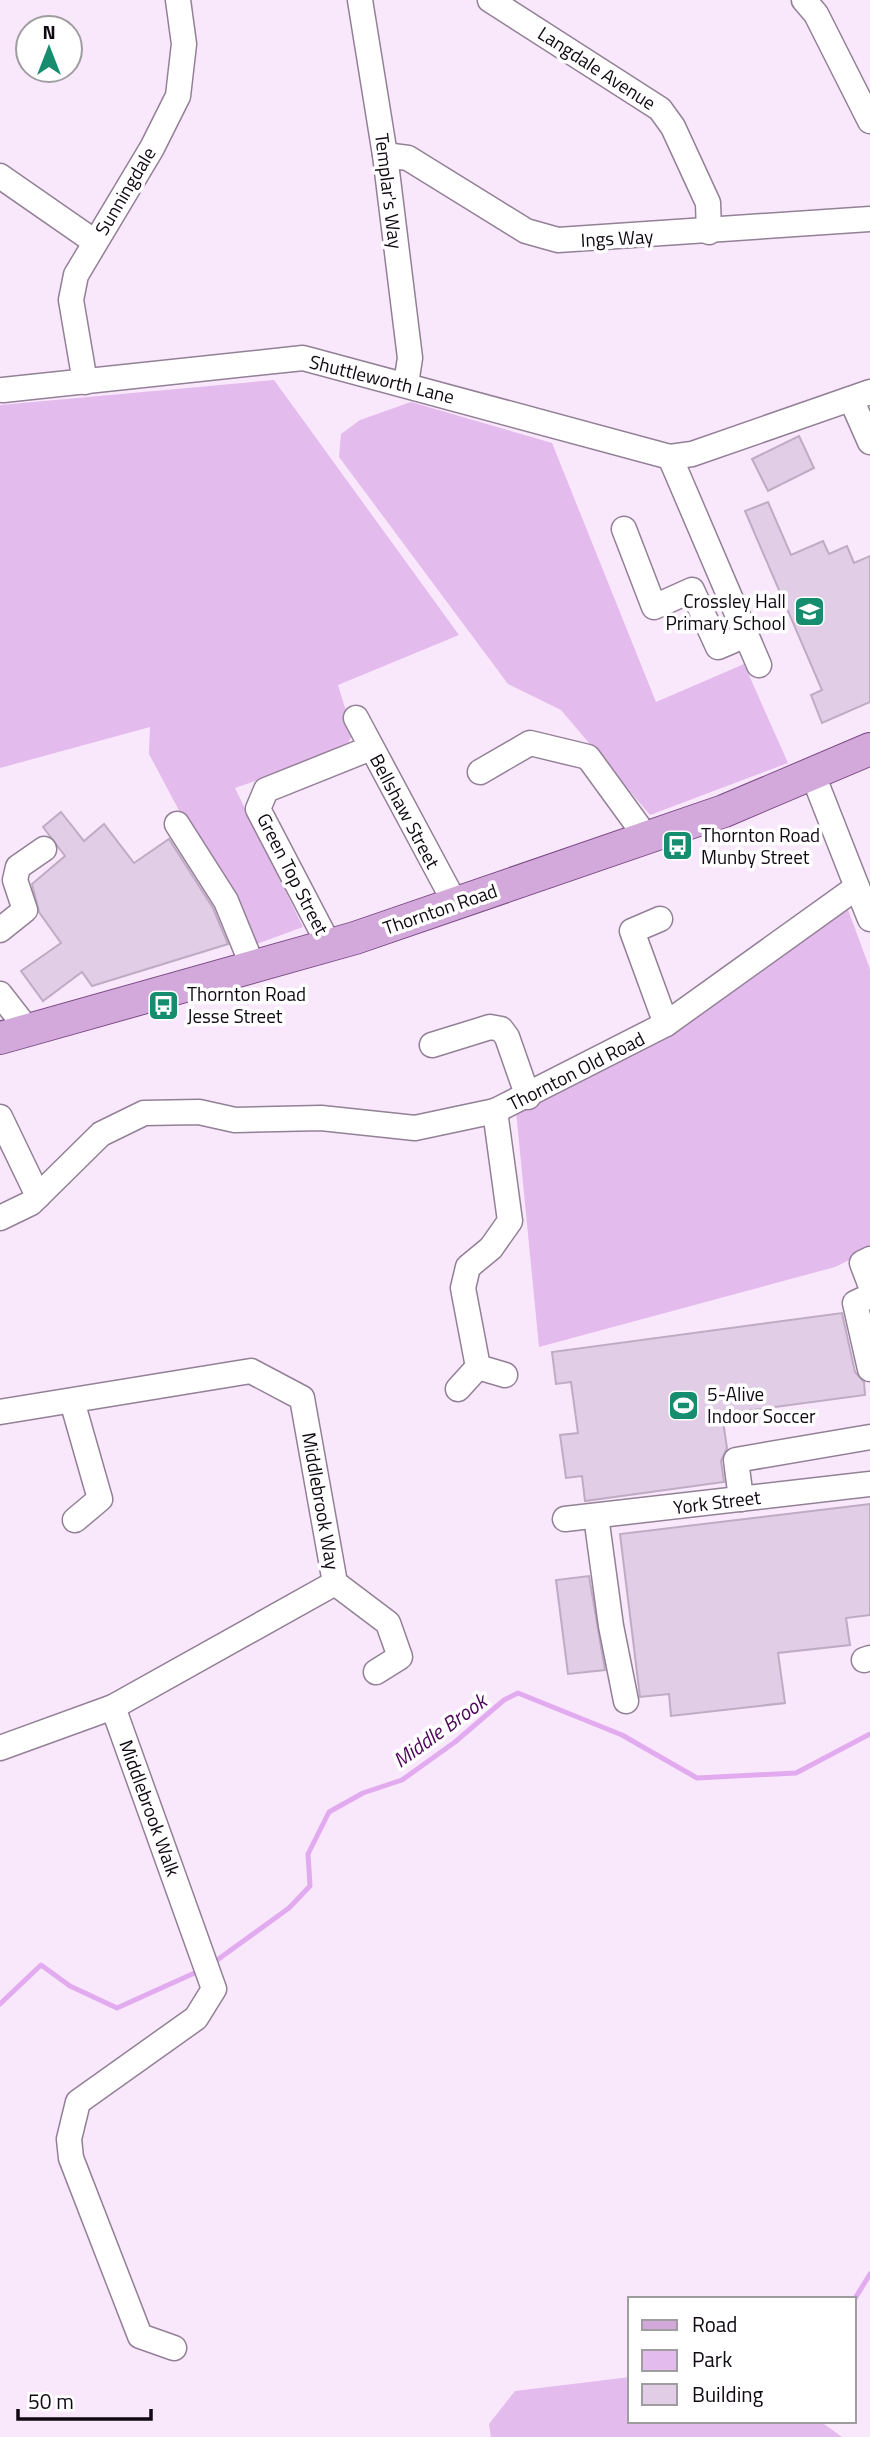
<svg xmlns="http://www.w3.org/2000/svg" width="870" height="2437" viewBox="0 0 870 2437" font-family="'Titillium Web',sans-serif">
<style>
.green{fill:#e4bbed}
.lines{fill:none;stroke-linecap:round;stroke-linejoin:round}
.stream{stroke:#e3abef;stroke-width:5}
.building{fill:#e1cde5;stroke:#bfabc3;stroke-width:2}
.minor-casing{stroke:#938097;stroke-width:27}
.major-casing{stroke:#7b4b85;stroke-width:34}
.minor{stroke:#fff;stroke-width:24}
.major{stroke:#d3a9db;stroke-width:32}
.labels{text-anchor:middle;stroke-width:7;stroke-linejoin:round;paint-order:stroke}
.street-label{font-size:19px;fill:#100912;stroke:#fff}
.poi-label{font-size:19px;fill:#100912;stroke:#fff;text-anchor:start}
.water-label{font-size:21px;font-style:italic;fill:#4e065b;stroke:#fff}
</style>
<rect width="100%" height="100%" fill="#f9e8fc"/>
<g class="green">
<polygon points="274,380 459,635 338,685 353,734 344,750 235,788 303,927 251,946 149,754 150,727 0,768 0,405"/>
<polygon points="411,402 552,443 656,702 744,664 788,763 650,815 561,710 508,684 339,457 341,434 360,420"/>
<polygon points="847,907 870,969 870,1250 835,1267 539,1347 516,1111"/>
<polygon points="630,2377 630,2421 820,2421 842,2437 491,2437 489,2424 515,2391"/>
</g>
<g class="lines">
<g class="stream">
<polyline points="213,1963 289,1908 310,1886 308,1854 329,1812 363,1793 402,1780 455,1742 504,1700 518,1693 622,1735 697,1778 796,1773 870,1734"/>
<polyline points="0,2004 41,1965 70,1986 117,2008 199,1971"/>
<polyline points="854,2300 870,2274"/>
</g>
</g>
<g class="building">
<polygon points="799,436 814,468 768,491 752,459"/>
<polygon points="768,502 791,555 823,541 829,554 847,546 854,563 870,556 870,702 822,723 811,695 822,690 745,511"/>
<polygon points="61,812 84,841 104,824 134,863 169,839 213,908 228,944 92,986 82,972 43,1001 21,971 61,943 39,912 32,884 65,856 43,827"/>
<polygon points="842,1313 855,1372 864,1382 865,1395 722,1414 727,1448 721,1461 724,1482 585,1501 582,1476 566,1478 560,1435 578,1433 571,1382 556,1384 552,1352"/>
<polygon points="870,1504 870,1615 846,1618 850,1645 778,1653 785,1703 671,1716 669,1694 640,1697 620,1534"/>
<polygon points="589,1576 605,1670 568,1674 556,1580"/>
</g>
<g class="lines">
<defs>
<g id="minor">
<polyline points="360,0 385,155 410,358 406,384"/>
<polyline points="490,0 660,109 673,127 708,203 709,232"/>
<polyline points="804,0 816,14 870,121"/>
<polyline points="385,155 408,158 526,231 558,240 870,219"/>
<polyline points="0,176 95,242"/>
<polyline points="85,382 71,300 76,275 152,148 178,96 184,44 178,0"/>
<polyline points="3,390 303,358 670,457 759,665"/>
<polyline points="851,399 870,442"/>
<polyline points="670,457 692,454 870,392"/>
<polyline points="624,529 654,607 692,590 718,647 746,635"/>
<polyline points="356,718 455,903"/>
<polyline points="480,772 530,743 588,757 647,838"/>
<polyline points="177,824 226,901 253,967"/>
<polyline points="857,887 870,919"/>
<polyline points="660,919 632,931 666,1024"/>
<polyline points="0,930 25,910 15,880 18,867 44,849"/>
<polyline points="329,945 258,809 266,790 371,748"/>
<polyline points="0,994 28,1030"/>
<polyline points="432,1045 490,1027 501,1029 507,1037 528,1097"/>
<polyline points="495,1111 510,1221 491,1248 468,1267 463,1288 478,1367 505,1375"/>
<polyline points="0,1117 38,1196"/>
<polyline points="0,1218 31,1203 101,1134 144,1113 199,1112 235,1120 321,1118 415,1128 495,1111 666,1024 857,887 813,775"/>
<polyline points="870,1259 862,1263 870,1284"/>
<polyline points="870,1296 855,1303 870,1369"/>
<polyline points="458,1389 478,1367"/>
<polyline points="72,1401 100,1499 75,1520"/>
<polyline points="0,1412 251,1371 302,1398 335,1583 113,1707 0,1748"/>
<polyline points="741,1499 736,1460 870,1437"/>
<polyline points="596,1516 611,1626 626,1701"/>
<polyline points="565,1519 870,1484"/>
<polyline points="335,1583 388,1623 400,1657 376,1672"/>
<polyline points="864,1660 870,1658"/>
<polyline points="113,1707 214,1989 196,2018 78,2102 69,2139 71,2158 140,2336 174,2348"/>
</g>
<polyline id="major" points="0,1038 355,938 724,811 870,749"/>
</defs>
<use href="#minor" class="minor-casing"/>
<use href="#major" class="major-casing"/>
<use href="#minor" class="minor"/>
<use href="#major" class="major"/>
</g>
<defs>
<symbol id="school-square" viewBox="-11 -11 22 22"><rect x="-9" y="-9" width="18" height="18" rx="4" fill="#178d70" stroke="#fff"/><path d="M0-5L7-2L0 1L-7-2ZM-4 1L0 2.5L4 1V4Q0 6-4 4Z" fill="#fff"/></symbol>
<symbol id="bus-square" viewBox="-11 -11 22 22"><rect x="-9" y="-9" width="18" height="18" rx="4" fill="#178d70" stroke="#fff"/><path d="M-5-6H5V4H4V6H2V4H-2V6H-4V4H-5ZM-3.5-4V0h7V-4ZM-3.5 1.2v1.5H-2V1.2ZM2 1.2v1.5H3.5V1.2Z" fill="#fff"/></symbol>
<symbol id="stadium-square" viewBox="-11 -11 22 22"><rect x="-9" y="-9" width="18" height="18" rx="4" fill="#178d70" stroke="#fff"/><path d="M0-5a6.5 5 0 1 0 0 10a6.5 5 0 1 0 0-10ZM-3.5-1.8h7v3.6h-7Z" fill="#fff"/></symbol>
</defs>
<g fill-rule="evenodd">
<use href="#school-square" x="792" y="594" width="35" height="35"/>
<use href="#bus-square" x="660" y="828" width="35" height="35"/>
<use href="#bus-square" x="146" y="988" width="35" height="35"/>
<use href="#stadium-square" x="666" y="1388" width="35" height="35"/>
</g>
<g class="labels">
<g class="street-label">
<text transform="translate(597 68) rotate(33)" y="7">Langdale Avenue</text>
<text transform="translate(125 191) rotate(-59)" y="7">Sunningdale</text>
<text transform="translate(389 191) rotate(83)" y="7">Templar's Way</text>
<text transform="translate(617 238) rotate(-3)" y="7">Ings Way</text>
<text transform="translate(382 379) rotate(14)" y="7">Shuttleworth Lane</text>
<text transform="translate(405 811) rotate(62)" y="7">Bellshaw Street</text>
<text transform="translate(293 874) rotate(63)" y="7">Green Top Street</text>
<text transform="translate(440 909) rotate(-19)" y="7">Thornton Road</text>
<text transform="translate(576 1071) rotate(-27)" y="7">Thornton Old Road</text>
<text transform="translate(321 1501) rotate(80)" y="7">Middlebrook Way</text>
<text transform="translate(717 1502) rotate(-7)" y="7">York Street</text>
<text transform="translate(150 1808) rotate(70)" y="7">Middlebrook Walk</text>
</g>
<g class="poi-label">
<text x="786" y="608" text-anchor="end">Crossley Hall<tspan x="786" dy="22">Primary School</tspan></text>
<text x="701" y="842">Thornton Road<tspan x="701" dy="22">Munby Street</tspan></text>
<text x="187" y="1001">Thornton Road<tspan x="187" dy="22">Jesse Street</tspan></text>
<text x="707" y="1401">5-Alive<tspan x="707" dy="22">Indoor Soccer</tspan></text>
</g>
<g class="water-label">
<text transform="translate(440 1731) rotate(-36)" y="7">Middle Brook</text>
</g>
</g>
<rect x="628" y="2297" width="228" height="126" fill="#ffffff" stroke="#9f9da0" stroke-width="2"/>
<rect x="642" y="2320" width="35" height="10" fill="#d3a9db" stroke="#9f9da0" stroke-width="2"/>
<text x="692" y="2332" font-size="21" fill="#100912">Road</text>
<rect x="642" y="2350" width="35" height="21" fill="#e4bbed" stroke="#9f9da0" stroke-width="2"/>
<text x="692" y="2367" font-size="21" fill="#100912">Park</text>
<rect x="642" y="2384" width="35" height="21" fill="#e1cde5" stroke="#9f9da0" stroke-width="2"/>
<text x="692" y="2402" font-size="21" fill="#100912">Building</text>
<g transform="translate(49 49)"><circle r="33" fill="#ffffff" stroke="#9f9da0" stroke-width="2"/>
<path d="M0-5L12 26L0 18L-12 26Z" fill="#178d70"/>
<text y="-10" font-size="19" font-weight="bold" text-anchor="middle" fill="#100912">N</text>
</g>
<path d="M18 2409v10h133v-10" fill="none" stroke="#100912" stroke-width="3.5"/>
<text x="28" y="2409" font-size="21" fill="#100912" stroke="#ffffff" stroke-width="5" paint-order="stroke">50 m</text>
</svg>
